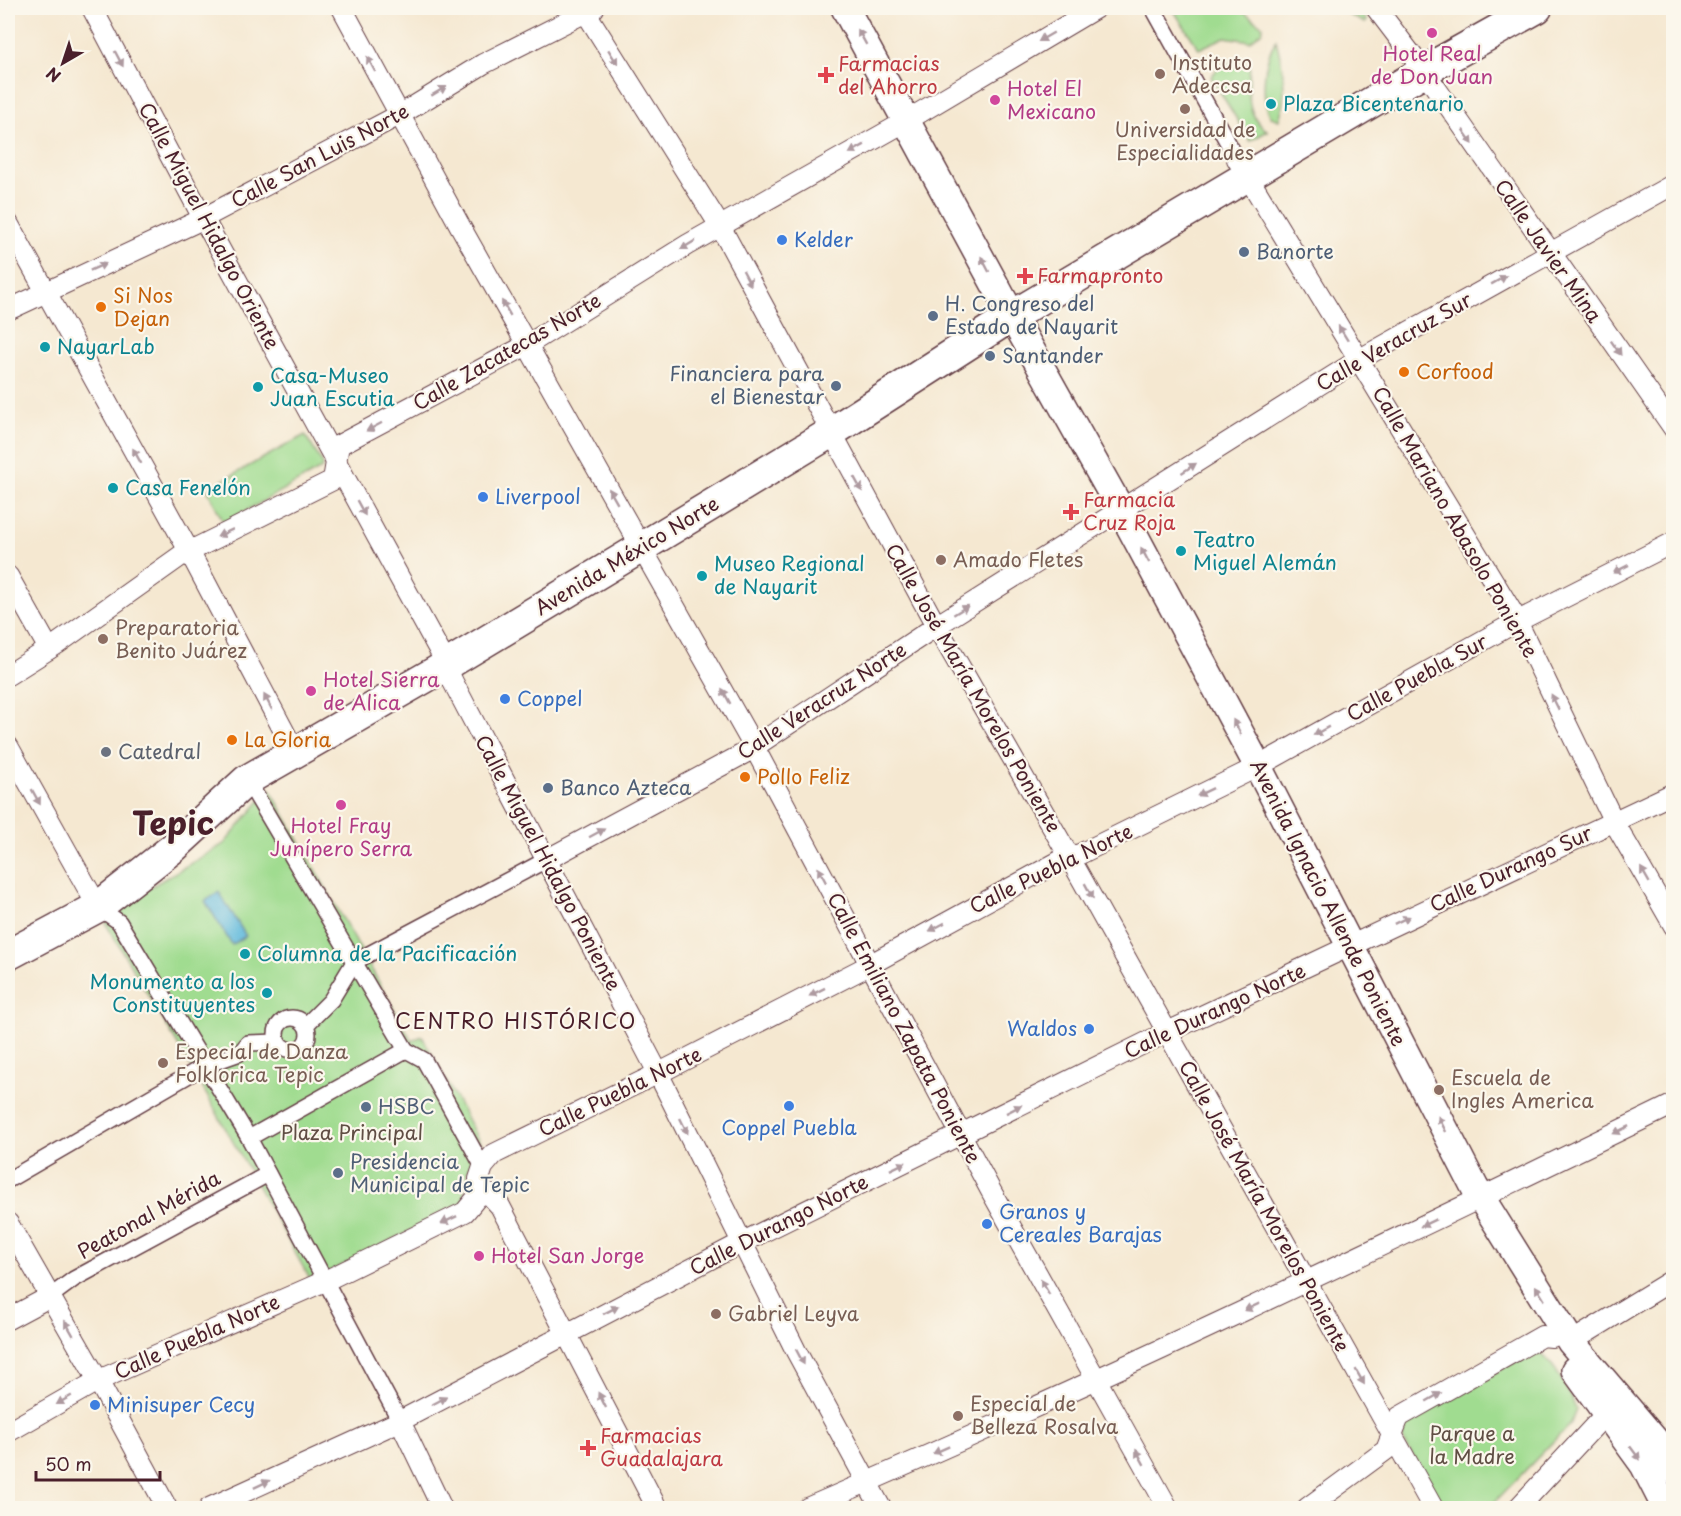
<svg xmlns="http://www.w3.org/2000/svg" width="1681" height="1516" viewBox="0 0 1681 1516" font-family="'Playpen Sans',sans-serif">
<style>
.green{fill:#a0dc90;stroke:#757e5e;stroke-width:1.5}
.water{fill:#5eb9dc;stroke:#546c84;stroke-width:1.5}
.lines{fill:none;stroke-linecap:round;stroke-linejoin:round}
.pedestrian-casing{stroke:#643d44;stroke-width:18}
.minor-casing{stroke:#643d44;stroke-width:22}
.secondary-casing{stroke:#643d44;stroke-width:30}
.primary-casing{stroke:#643d44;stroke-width:33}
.pedestrian{stroke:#fff;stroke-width:15}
.minor{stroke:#fff;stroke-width:20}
.secondary{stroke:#fff;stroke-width:27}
.primary{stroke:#fff;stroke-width:30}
.oneway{fill:#ae9aa0}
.hotel-dot{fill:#d1479c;stroke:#fbf7ec;stroke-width:2}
.education-dot{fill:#8d6e63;stroke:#fbf7ec;stroke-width:2}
.health-dot{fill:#e0444e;stroke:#fbf7ec;stroke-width:2}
.culture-dot{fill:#0f9aa8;stroke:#fbf7ec;stroke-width:2}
.shop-dot{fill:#3f7fe0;stroke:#fbf7ec;stroke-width:2}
.service-dot{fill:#5c6f8a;stroke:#fbf7ec;stroke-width:2}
.food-dot{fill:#e8710a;stroke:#fbf7ec;stroke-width:2}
.worship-dot{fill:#6b7280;stroke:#fbf7ec;stroke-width:2}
.labels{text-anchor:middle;stroke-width:4.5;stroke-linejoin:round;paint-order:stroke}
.hotel-label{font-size:20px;fill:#b23c85;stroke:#fbf7ec;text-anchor:start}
.education-label{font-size:20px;fill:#785e54;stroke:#fbf7ec;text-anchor:start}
.health-label{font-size:20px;fill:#be3a42;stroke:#fbf7ec;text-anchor:start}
.culture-label{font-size:20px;fill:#0d838f;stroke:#fbf7ec;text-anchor:start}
.street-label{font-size:20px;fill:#4a1f2b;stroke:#fbf7ec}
.shop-label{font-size:20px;fill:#366cbe;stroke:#fbf7ec;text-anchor:start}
.service-label{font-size:20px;fill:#4e5e75;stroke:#fbf7ec;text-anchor:start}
.food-label{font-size:20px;fill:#c56008;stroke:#fbf7ec;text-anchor:start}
.worship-label{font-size:20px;fill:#5b616d;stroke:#fbf7ec;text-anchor:start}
.park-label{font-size:20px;fill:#604e44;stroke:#fbf7ec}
.neighbourhood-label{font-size:21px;letter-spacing:1.5px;fill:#4a1f2b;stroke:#fbf7ec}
.town-label{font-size:32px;font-weight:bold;fill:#4a1f2b;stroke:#fbf7ec}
</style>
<rect width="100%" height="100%" fill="#fbf7ec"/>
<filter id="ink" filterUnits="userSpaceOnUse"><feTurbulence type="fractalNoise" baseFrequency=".0167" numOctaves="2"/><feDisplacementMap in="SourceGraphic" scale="12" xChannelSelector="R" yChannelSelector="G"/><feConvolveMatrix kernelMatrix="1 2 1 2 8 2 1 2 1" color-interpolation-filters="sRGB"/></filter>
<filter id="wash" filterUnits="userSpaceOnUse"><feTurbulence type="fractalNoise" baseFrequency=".008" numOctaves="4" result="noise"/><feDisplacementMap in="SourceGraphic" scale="24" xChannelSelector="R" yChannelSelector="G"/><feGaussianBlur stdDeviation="1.35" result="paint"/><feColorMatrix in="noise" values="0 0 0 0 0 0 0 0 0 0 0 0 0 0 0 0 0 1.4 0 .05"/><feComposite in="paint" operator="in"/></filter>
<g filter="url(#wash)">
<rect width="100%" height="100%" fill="#f5e8d1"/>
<g class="green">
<polygon points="1172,8 1238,8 1263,26 1262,31 1250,41 1225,37 1199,49"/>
<polygon points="1343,8 1357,8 1367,21 1365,23 1349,15"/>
<path d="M1276,40C1283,66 1288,94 1279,120L1271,117C1259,97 1264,59 1276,40Z"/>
<path d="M1232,62L1250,66C1248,90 1245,117 1268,131L1250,141L1211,77L1219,67Z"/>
<polygon points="305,435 323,464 321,469 224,523 207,489"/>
<path d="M270,789L412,1041L422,1036L486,1154C461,1170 466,1177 464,1204L311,1281L191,1067L106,924L108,918L147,889L224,844Z"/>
<path d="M1536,1350C1554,1361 1568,1390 1576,1409L1571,1423L1489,1508H1442L1403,1439L1401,1424Z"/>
</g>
<polygon class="water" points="219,892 246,936 232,945 205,901"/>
</g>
<g filter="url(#ink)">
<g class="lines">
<defs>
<g id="pedestrian">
<polyline points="1153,8 1237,159"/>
<polyline points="247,780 406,1050 424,1060 483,1167"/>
<polyline points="98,907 119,922 249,1138 400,1421"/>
<circle cx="292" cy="1034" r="16"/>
<polyline points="306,1025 331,1000 354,962 546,860"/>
<polyline points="249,1138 406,1050"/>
<polyline points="8,1180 206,1065 240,1053 248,1043 278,1042"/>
<polyline points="51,1296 74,1279 268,1174"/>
</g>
<g id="minor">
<polyline points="92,8 203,218 440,652 453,682 655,1067 796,1351 881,1508"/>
<polyline points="342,8 460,226 754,747 991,1191 1168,1508"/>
<polyline points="583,8 720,226 933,620 1066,851 1433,1508"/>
<polyline points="1376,8 1424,71 1674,429"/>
<polyline points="1237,159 1514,615 1613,820 1674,926"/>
<polyline points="8,223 189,551 296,754"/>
<polyline points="8,310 194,223 403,113 483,64 594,8"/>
<polyline points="8,576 49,649"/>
<polyline points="8,675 57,644 182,555 333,480 339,445 527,345 687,245 894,128 1096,8"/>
<polyline points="8,746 98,907"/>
<polyline points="546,860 745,753 944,621 1360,359 1674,184"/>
<polyline points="479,1195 489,1194 500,1206 657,1508"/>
<polyline points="8,1223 95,1375 167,1508"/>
<polyline points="8,1319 51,1296"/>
<polyline points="1571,1342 1674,1279"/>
<polyline points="400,1421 442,1508"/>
<polyline points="8,1432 99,1380 325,1281 465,1212 479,1195 479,1179 483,1167 494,1154 665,1070 860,970 1060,861 1080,854 1257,767 1516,622 1674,542"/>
<polyline points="209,1508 400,1421 741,1243 1155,1038 1674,793"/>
<path d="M807,1508C1100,1382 1387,1244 1674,1104"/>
<polyline points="1307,1508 1386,1450 1399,1417 1542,1336 1552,1337"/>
<polyline points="1518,1508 1614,1405"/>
</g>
<g id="secondary">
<polyline points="845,8 1012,316 1121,510 1254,759 1475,1188 1571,1342 1664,1451 1674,1470"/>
<polyline points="1575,1370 1644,1465 1666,1508"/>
</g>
<polyline id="primary" points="8,955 98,907 173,848 247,780 435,672 642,547 830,433 1012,316 1424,71 1537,8"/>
</defs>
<use href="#pedestrian" class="pedestrian-casing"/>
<use href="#minor" class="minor-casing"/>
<use href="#secondary" class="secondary-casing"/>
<use href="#primary" class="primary-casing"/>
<use href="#pedestrian" class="pedestrian"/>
<use href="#minor" class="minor"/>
<use href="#secondary" class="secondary"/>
<use href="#primary" class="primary"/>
</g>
<defs><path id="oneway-solid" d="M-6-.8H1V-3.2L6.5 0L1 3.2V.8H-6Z" transform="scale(1.5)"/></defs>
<g class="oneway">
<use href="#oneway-solid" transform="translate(862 37) rotate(-119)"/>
<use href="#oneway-solid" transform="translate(1046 37) rotate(150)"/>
<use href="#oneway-solid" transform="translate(613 57) rotate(58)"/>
<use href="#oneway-solid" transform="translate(119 59) rotate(62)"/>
<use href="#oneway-solid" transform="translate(371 64) rotate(-118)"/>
<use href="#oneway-solid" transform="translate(439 91) rotate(-31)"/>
<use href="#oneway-solid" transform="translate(1468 137) rotate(55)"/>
<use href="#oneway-solid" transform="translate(857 149) rotate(151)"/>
<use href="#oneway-solid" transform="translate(688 245) rotate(149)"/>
<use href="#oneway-solid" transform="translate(985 264) rotate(-118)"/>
<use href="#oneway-solid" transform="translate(98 267) rotate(-24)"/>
<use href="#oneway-solid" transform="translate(747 278) rotate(62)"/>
<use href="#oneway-solid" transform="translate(1499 280) rotate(-29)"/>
<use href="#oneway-solid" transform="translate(506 308) rotate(-120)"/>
<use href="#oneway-solid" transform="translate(1343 333) rotate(-122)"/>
<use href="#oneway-solid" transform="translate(1616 348) rotate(55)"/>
<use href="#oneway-solid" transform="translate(374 427) rotate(152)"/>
<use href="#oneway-solid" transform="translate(137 456) rotate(-119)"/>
<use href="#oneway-solid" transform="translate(1189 468) rotate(-33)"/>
<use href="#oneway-solid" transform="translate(858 484) rotate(61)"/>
<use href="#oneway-solid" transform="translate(613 496) rotate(-120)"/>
<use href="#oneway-solid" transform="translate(361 508) rotate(61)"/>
<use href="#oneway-solid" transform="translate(225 533) rotate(154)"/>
<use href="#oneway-solid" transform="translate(1145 555) rotate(-118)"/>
<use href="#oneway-solid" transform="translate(1621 569) rotate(153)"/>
<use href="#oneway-solid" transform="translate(961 610) rotate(-32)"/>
<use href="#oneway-solid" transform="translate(726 696) rotate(-119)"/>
<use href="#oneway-solid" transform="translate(268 702) rotate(-118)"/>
<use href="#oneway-solid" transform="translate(1555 702) rotate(-116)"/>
<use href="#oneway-solid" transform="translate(1237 727) rotate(-118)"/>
<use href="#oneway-solid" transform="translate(1321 731) rotate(151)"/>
<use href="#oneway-solid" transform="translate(1205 792) rotate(154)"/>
<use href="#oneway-solid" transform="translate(36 797) rotate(61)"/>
<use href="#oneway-solid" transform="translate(597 833) rotate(-28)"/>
<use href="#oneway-solid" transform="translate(822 875) rotate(-118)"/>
<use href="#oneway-solid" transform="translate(1645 875) rotate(-120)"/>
<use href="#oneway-solid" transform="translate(1089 891) rotate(61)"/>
<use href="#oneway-solid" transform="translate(1402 920) rotate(-25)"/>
<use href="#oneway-solid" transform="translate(937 927) rotate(152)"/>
<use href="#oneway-solid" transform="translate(817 992) rotate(153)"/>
<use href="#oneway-solid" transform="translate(1014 1109) rotate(-27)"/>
<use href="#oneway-solid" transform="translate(1442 1124) rotate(-117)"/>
<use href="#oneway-solid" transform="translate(684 1126) rotate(64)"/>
<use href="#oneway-solid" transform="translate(1621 1130) rotate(154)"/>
<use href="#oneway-solid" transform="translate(898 1166) rotate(-26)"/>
<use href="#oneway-solid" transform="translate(449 1220) rotate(154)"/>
<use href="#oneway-solid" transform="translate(1428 1223) rotate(154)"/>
<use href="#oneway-solid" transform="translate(1045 1287) rotate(-120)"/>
<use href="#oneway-solid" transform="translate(1540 1293) rotate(-122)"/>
<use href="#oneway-solid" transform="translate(1252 1307) rotate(155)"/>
<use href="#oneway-solid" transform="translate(611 1310) rotate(-27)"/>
<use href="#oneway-solid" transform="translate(69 1328) rotate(-120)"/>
<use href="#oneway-solid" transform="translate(800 1357) rotate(62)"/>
<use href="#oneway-solid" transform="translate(1360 1377) rotate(60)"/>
<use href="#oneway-solid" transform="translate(1434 1397) rotate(-30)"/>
<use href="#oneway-solid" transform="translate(64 1400) rotate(150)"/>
<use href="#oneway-solid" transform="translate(602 1400) rotate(-117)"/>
<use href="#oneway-solid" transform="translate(439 1401) rotate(-28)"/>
<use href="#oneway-solid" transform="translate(941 1450) rotate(156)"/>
<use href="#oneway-solid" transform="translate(1635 1453) rotate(53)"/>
<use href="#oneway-solid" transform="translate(1140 1457) rotate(-119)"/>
<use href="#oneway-solid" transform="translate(262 1484) rotate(-25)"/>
</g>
</g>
<g class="hotel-dot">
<circle cx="1432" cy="33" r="6"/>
<circle cx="995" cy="100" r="6"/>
<circle cx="311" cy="691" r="6"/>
<circle cx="341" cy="805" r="6"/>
<circle cx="479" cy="1256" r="6"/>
</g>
<g class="education-dot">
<circle cx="1160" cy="74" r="6"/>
<circle cx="1185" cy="109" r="6"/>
<circle cx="941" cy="560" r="6"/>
<circle cx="103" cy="639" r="6"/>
<circle cx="163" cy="1063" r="6"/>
<circle cx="1439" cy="1090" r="6"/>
<circle cx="716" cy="1314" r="6"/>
<circle cx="958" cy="1416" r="6"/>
</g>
<g class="health-dot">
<path d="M823 66h6v6h6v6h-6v6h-6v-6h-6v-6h6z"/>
<path d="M1022 267h6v6h6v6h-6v6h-6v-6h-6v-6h6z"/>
<path d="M1068 503h6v6h6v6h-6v6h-6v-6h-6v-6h6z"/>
<path d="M585 1439h6v6h6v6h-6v6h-6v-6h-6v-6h6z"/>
</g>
<g class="culture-dot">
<circle cx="1271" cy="104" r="6"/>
<circle cx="45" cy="347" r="6"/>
<circle cx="258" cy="387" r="6"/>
<circle cx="113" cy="488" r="6"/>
<circle cx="1181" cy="551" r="6"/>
<circle cx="702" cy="576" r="6"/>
<circle cx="245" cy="954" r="6"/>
<circle cx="267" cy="993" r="6"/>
</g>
<g class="shop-dot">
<circle cx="782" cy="240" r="6"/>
<circle cx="483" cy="497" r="6"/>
<circle cx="505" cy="699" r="6"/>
<circle cx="1089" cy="1029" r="6"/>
<circle cx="789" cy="1106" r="6"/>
<circle cx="987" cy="1224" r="6"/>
<circle cx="95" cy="1405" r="6"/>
</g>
<g class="service-dot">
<circle cx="1244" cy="252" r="6"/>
<circle cx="933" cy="316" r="6"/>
<circle cx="990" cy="356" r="6"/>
<circle cx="836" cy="386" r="6"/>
<circle cx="548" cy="788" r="6"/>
<circle cx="366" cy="1107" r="6"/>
<circle cx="338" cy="1173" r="6"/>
</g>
<g class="food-dot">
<circle cx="101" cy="307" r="6"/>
<circle cx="1404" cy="372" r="6"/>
<circle cx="232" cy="740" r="6"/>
<circle cx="745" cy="777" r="6"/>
</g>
<circle class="worship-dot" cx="106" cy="752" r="6"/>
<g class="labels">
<g class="hotel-label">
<text x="1432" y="61" text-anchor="middle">Hotel Real<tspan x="1432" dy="23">de Don Juan</tspan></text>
<text x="1007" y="96">Hotel El<tspan x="1007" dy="23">Mexicano</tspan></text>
<text x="323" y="687">Hotel Sierra<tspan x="323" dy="23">de Alica</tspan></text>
<text x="341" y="833" text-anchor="middle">Hotel Fray<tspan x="341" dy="23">Junípero Serra</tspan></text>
<text x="491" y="1263">Hotel San Jorge</text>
</g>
<g class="education-label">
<text x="1172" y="70">Instituto<tspan x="1172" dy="23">Adeccsa</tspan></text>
<text x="1185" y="137" text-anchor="middle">Universidad de<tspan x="1185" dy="23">Especialidades</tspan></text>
<text x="953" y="567">Amado Fletes</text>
<text x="115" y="635">Preparatoria<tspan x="115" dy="23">Benito Juárez</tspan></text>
<text x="175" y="1059">Especial de Danza<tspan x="175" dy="23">Folklorica Tepic</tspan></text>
<text x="1451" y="1085">Escuela de<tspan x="1451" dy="23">Ingles America</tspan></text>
<text x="728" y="1321">Gabriel Leyva</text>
<text x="970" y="1411">Especial de<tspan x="970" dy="23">Belleza Rosalva</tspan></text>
</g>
<g class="health-label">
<text x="838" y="71">Farmacias<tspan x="838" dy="23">del Ahorro</tspan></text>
<text x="1037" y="283">Farmapronto</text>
<text x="1083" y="507">Farmacia<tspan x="1083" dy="23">Cruz Roja</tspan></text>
<text x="600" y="1443">Farmacias<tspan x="600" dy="23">Guadalajara</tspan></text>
</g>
<g class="culture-label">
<text x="1283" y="111">Plaza Bicentenario</text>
<text x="57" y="354">NayarLab</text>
<text x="270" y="383">Casa-Museo<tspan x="270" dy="23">Juan Escutia</tspan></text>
<text x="125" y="495">Casa Fenelón</text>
<text x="1193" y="547">Teatro<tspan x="1193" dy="23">Miguel Alemán</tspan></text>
<text x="714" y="571">Museo Regional<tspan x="714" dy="23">de Nayarit</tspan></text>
<text x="257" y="961">Columna de la Pacificación</text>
<text x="255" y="989" text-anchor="end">Monumento a los<tspan x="255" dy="23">Constituyentes</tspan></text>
</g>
<g class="street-label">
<text transform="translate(320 156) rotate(-28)" y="7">Calle San Luis Norte</text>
<text transform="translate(209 226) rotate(62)" y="7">Calle Miguel Hidalgo Oriente</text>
<text transform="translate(1548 251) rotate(55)" y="7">Calle Javier Mina</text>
<text transform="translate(1394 342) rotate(-30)" y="7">Calle Veracruz Sur</text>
<text transform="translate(507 352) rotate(-30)" y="7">Calle Zacatecas Norte</text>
<text transform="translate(1455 522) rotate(60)" y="7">Calle Mariano Abasolo Poniente</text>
<text transform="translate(627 556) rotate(-31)" y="7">Avenida México Norte</text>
<text transform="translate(1417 678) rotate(-29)" y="7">Calle Puebla Sur</text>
<text transform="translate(973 688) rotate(60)" y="7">Calle José María Morelos Poniente</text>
<text transform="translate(822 701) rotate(-33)" y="7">Calle Veracruz Norte</text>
<text transform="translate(548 863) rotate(62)" y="7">Calle Miguel Hidalgo Poniente</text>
<text transform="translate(1051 869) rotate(-26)" y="7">Calle Puebla Norte</text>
<text transform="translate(1511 869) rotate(-25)" y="7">Calle Durango Sur</text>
<text transform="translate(1328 903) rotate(63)" y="7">Avenida Ignacio Allende Poniente</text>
<text transform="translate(1215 1011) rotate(-25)" y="7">Calle Durango Norte</text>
<text transform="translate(904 1028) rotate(62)" y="7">Calle Emiliano Zapata Poniente</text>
<text transform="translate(620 1092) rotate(-26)" y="7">Calle Puebla Norte</text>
<text transform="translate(1264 1206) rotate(61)" y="7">Calle José María Morelos Poniente</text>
<text transform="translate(149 1215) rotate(-29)" y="7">Peatonal Mérida</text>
<text transform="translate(779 1225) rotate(-27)" y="7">Calle Durango Norte</text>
<text transform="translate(197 1337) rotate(-24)" y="7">Calle Puebla Norte</text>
</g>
<g class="shop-label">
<text x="794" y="247">Kelder</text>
<text x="495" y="504">Liverpool</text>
<text x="517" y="706">Coppel</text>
<text x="1077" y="1036" text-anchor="end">Waldos</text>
<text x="789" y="1135" text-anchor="middle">Coppel Puebla</text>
<text x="999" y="1219">Granos y<tspan x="999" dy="23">Cereales Barajas</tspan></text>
<text x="107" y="1412">Minisuper Cecy</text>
</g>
<g class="service-label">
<text x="1256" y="259">Banorte</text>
<text x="945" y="311">H. Congreso del<tspan x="945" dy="23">Estado de Nayarit</tspan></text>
<text x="1002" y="363">Santander</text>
<text x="824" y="381" text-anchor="end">Financiera para<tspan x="824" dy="23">el Bienestar</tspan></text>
<text x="560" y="795">Banco Azteca</text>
<text x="378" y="1114">HSBC</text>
<text x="350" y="1169">Presidencia<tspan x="350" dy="23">Municipal de Tepic</tspan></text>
</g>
<g class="food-label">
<text x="113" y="303">Si Nos<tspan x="113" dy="23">Dejan</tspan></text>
<text x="1416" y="379">Corfood</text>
<text x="244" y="747">La Gloria</text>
<text x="757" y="784">Pollo Feliz</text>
</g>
<g class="worship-label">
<text x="118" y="759">Catedral</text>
</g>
<g class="park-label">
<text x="352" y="1140">Plaza Principal</text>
<text x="1472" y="1441">Parque a<tspan x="1472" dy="23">la Madre</tspan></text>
</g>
<g class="neighbourhood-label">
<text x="516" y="1029">CENTRO HISTÓRICO</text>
</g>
<g class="town-label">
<text x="173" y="835">Tepic</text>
</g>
</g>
<rect width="1681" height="1516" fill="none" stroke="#fbf7ec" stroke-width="30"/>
<g transform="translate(63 63) rotate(219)" stroke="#fbf7ec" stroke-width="4.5" paint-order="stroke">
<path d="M0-4.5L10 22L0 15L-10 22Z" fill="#4a1f2b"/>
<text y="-9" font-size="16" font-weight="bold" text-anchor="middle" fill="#4a1f2b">N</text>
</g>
<path d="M36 1471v9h124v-9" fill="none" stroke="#4a1f2b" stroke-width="3"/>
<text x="45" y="1471" font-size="18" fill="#4a1f2b" stroke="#fbf7ec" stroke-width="4.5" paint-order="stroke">50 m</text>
</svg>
